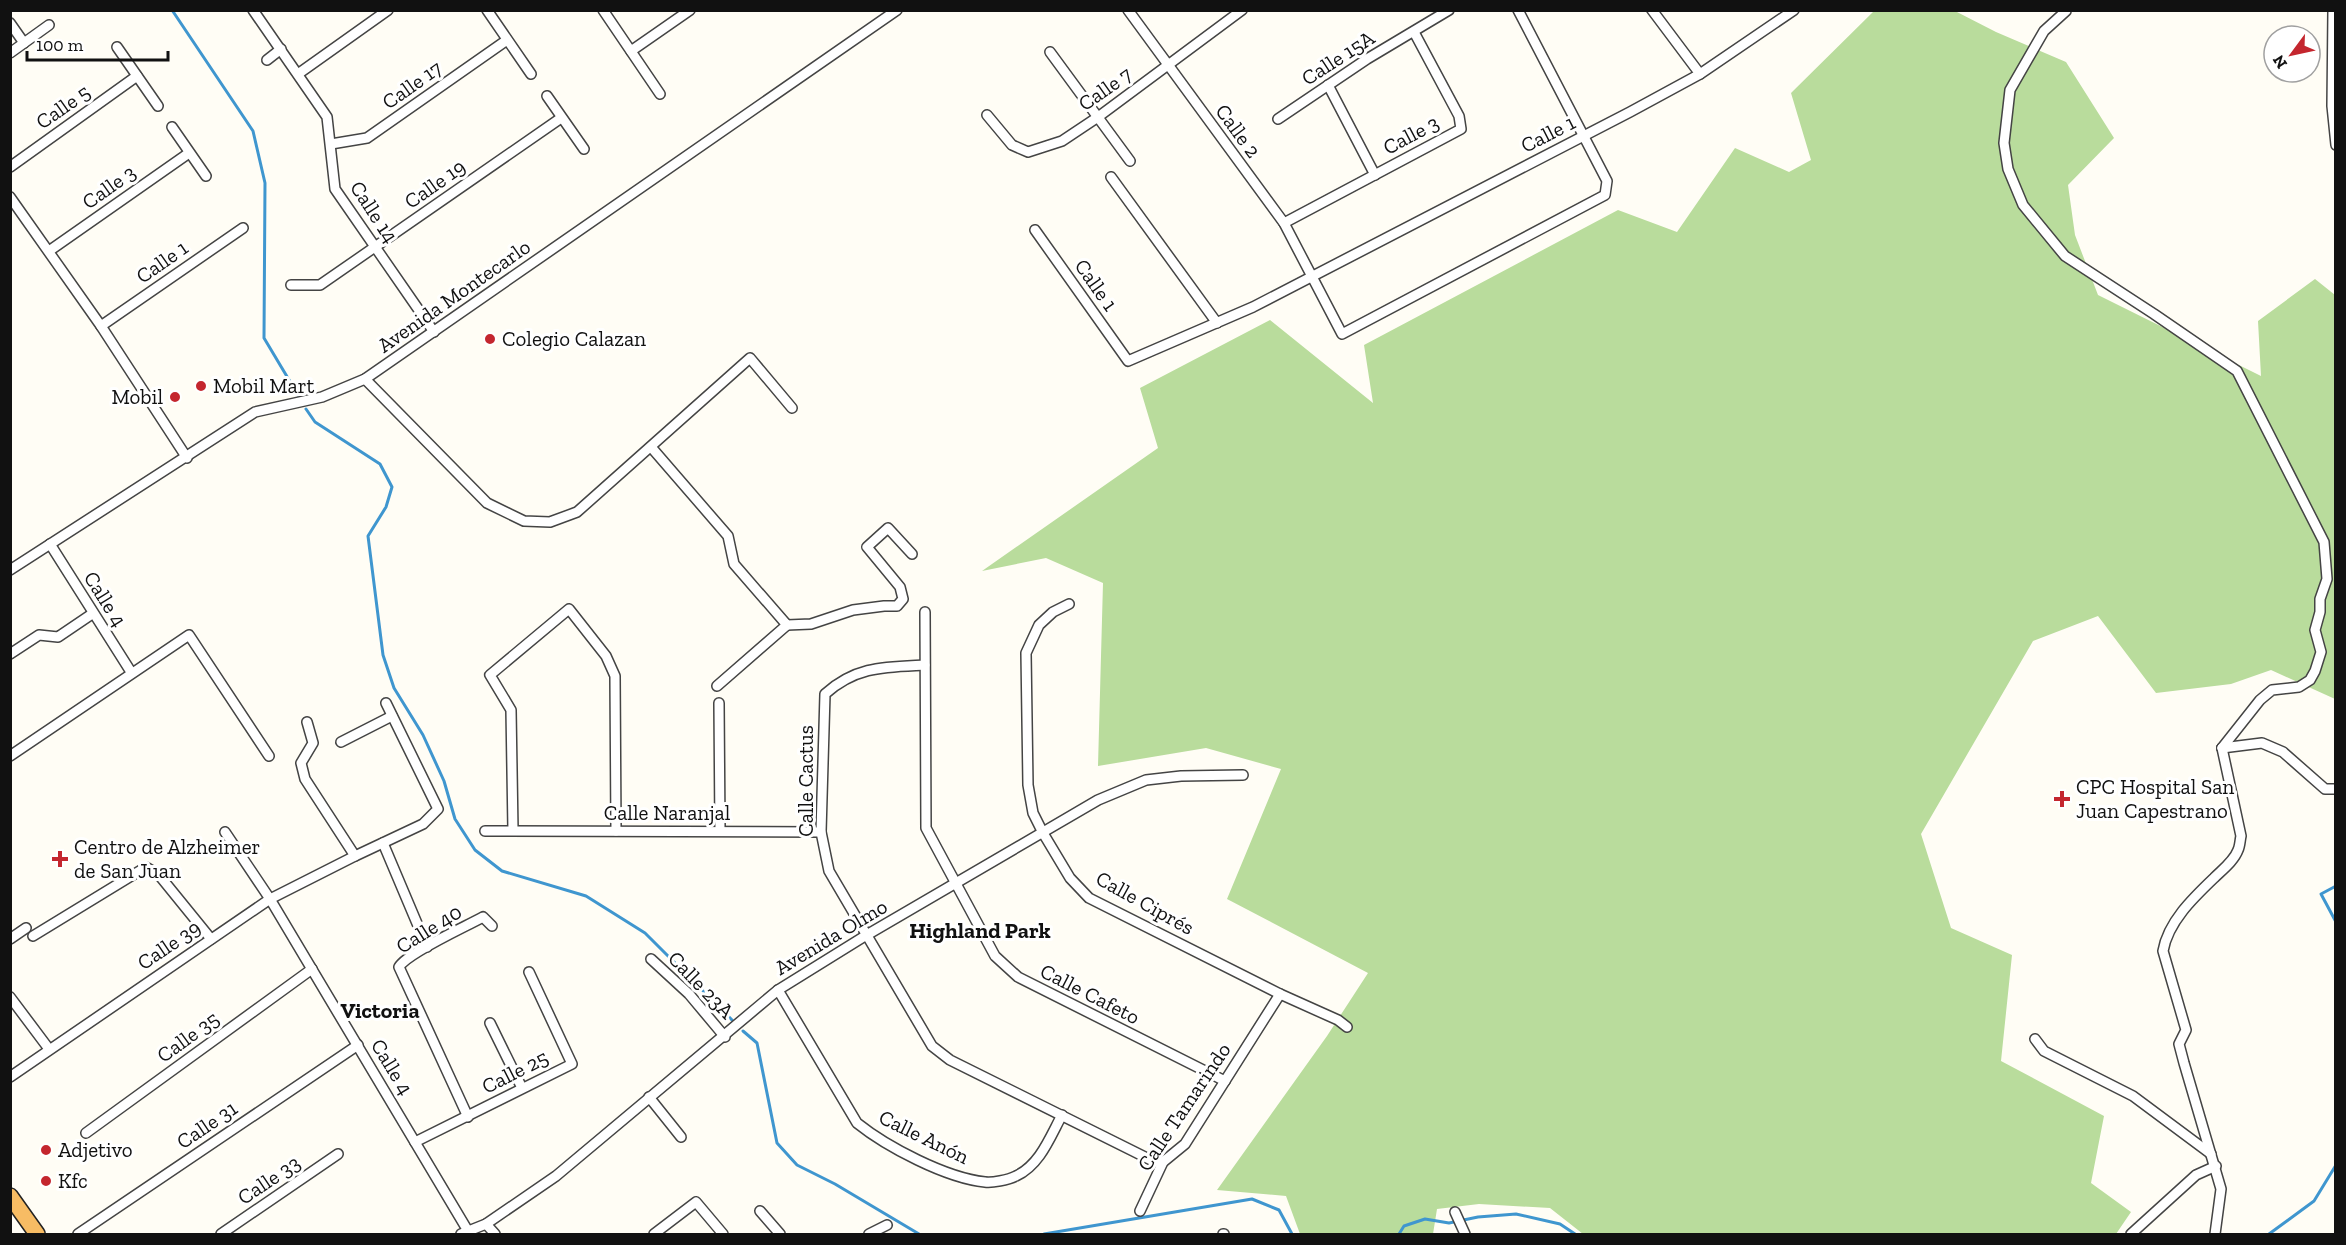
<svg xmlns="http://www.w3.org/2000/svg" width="2346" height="1245" viewBox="0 0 2346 1245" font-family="'Zilla Slab',serif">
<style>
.forest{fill:#b9dc9c}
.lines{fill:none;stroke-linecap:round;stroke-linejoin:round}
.stream{stroke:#3f96cf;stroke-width:3}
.minor-casing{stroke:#444;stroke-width:12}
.trunk-casing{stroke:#222;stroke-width:18}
.minor{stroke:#fff;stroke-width:9}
.trunk{stroke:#f7bc64;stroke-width:15}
.poi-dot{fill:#c4262e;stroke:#fff;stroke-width:2}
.labels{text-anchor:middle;stroke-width:6;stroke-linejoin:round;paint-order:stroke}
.street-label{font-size:21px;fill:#111;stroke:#fff}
.poi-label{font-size:21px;fill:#111;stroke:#fff;text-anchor:start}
.neighbourhood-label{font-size:22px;font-weight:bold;fill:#111;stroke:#fff}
</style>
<rect width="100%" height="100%" fill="#fffdf5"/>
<polygon class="forest" points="1874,11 1955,11 1996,32 2066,62 2114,138 2068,185 2075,235 2098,295 2261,376 2258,321 2315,279 2335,295 2335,699 2271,670 2231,684 2156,693 2098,616 2033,641 1921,834 1951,928 2012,955 2001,1061 2104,1116 2091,1183 2131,1212 2116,1234 1583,1234 1550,1208 1479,1204 1437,1209 1433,1234 1300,1234 1286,1196 1217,1190 1327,1036 1368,973 1227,899 1281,769 1206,748 1098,766 1103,583 1046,558 982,571 1158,448 1140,388 1270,320 1373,403 1364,345 1618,210 1677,232 1735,148 1789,172 1811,160 1791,93"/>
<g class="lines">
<g class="stream">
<polyline points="172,10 253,131 265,183 264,338 298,395"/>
<polyline points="306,409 315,422 380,464 392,487 386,507 368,536 383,655 394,688 423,735 444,781 455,819 475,850 502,871 586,896 645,933 732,1020"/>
<polyline points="2336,886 2321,894 2336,922"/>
<polyline points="743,1031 757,1043 777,1143 797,1165 835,1184 919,1234"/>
<polyline points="1044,1234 1252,1199 1279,1210 1292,1234"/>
<polyline points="1399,1234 1404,1226 1425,1219 1449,1223 1478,1217 1516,1214 1560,1224 1575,1234"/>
<polyline points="2269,1234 2314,1201 2336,1165"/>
</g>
<defs>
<g id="minor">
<polyline points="253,10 327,117 335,189 434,332"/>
<polyline points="487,10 531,74"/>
<polyline points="603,10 660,94"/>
<polyline points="1128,10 1284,223 1342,334 1605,195 1607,181 1518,10"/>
<polyline points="1652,10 1700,74"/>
<polyline points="2333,10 2332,106 2336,145"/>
<polyline points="2066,11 2044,31 2010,90 2004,143 2008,169 2023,205 2065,256 2154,314 2237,371 2324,542 2327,579 2320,599 2320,612 2315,630 2321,652 2315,671 2310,680 2299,687 2272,690 2260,700 2222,748"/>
<polyline points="10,23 24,43"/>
<polyline points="117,47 158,106"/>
<polyline points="631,51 690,10"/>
<polyline points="1050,52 1130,161"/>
<polyline points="10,53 49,25"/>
<polyline points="267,60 281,49"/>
<polyline points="298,74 388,10"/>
<polyline points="1328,85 1375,175"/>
<polyline points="547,96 584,149"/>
<polyline points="987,115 1012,145 1028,152 1062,141 1098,117 1242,10"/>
<polyline points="1278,119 1367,59 1449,10"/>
<polyline points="172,127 206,176"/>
<polyline points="331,144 367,138 507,40"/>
<polyline points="10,167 137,76"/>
<polyline points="1111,177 1217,323"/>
<polyline points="10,197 101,326 187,458"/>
<polyline points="1284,223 1461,129 1459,116 1414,32"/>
<polyline points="1035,230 1128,361 1253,307 1630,112 1700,74 1794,10"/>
<polyline points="49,251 189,153"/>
<polyline points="291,285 320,285 561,118"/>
<polyline points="101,326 243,228"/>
<polyline points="365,379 487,503 524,521 550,522 577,512 750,358 792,408"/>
<polyline points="651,447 728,536 734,564 787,625 811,624 853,610 884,606 897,606 903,599 900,587 867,547 888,528 912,554"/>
<polyline points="50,544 131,672"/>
<polyline points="10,570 255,412 322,397 365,379 897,10"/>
<polyline points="1069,604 1053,612 1039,625 1026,653 1028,785 1033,813 1043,833 1070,878 1089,898 1280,994 1338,1020 1347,1027"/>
<polyline points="925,612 926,828 995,956 1018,977 1225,1081"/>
<polyline points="10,654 39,635 58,637 92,614"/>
<path d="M925,665C885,667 856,666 825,694L821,832L829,871L932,1046L950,1060L1153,1161L1163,1162"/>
<polyline points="717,686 787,625"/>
<polyline points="719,703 720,831"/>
<polyline points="307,722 313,743 301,763 305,779 355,856"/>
<polyline points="341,742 392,716"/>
<polyline points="2222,748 2262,743 2283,752 2325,789 2336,789"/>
<polyline points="10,756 189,635 269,756"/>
<polyline points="513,830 511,710 490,675 569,609 606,656 615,676 616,831"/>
<polyline points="485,831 821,832"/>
<polyline points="225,832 270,899 468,1231"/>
<polyline points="383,843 427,947"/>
<polyline points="33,936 146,867 159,875 211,939"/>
<polyline points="10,939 26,928"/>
<polyline points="651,959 689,994 725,1037"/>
<path d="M778,990L857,1123C887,1147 946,1178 985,1182C992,1183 1008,1180 1016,1176C1040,1165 1050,1137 1062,1115"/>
<polyline points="10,997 49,1049"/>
<polyline points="490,1023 522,1088"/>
<polyline points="2035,1039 2044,1051 2133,1096 2211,1154"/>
<polyline points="10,1077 270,899 355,856 423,824 438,809 386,703"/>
<polyline points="649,1097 681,1137"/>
<path d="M468,1117L399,967C407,953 465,927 483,917L492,926"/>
<polyline points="86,1133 312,969"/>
<polyline points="415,1142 572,1064 529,972"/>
<polyline points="760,1211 780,1234"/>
<polyline points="1140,1211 1163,1162 1185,1144 1280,994"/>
<polyline points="1455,1212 1465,1234"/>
<polyline points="486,1224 495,1234"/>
<polyline points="78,1234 358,1045"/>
<polyline points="221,1234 338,1154"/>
<polyline points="461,1234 486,1224 556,1176 778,990 865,936 1098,800 1146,780 1181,776 1243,775"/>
<polyline points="654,1234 696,1202 723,1234"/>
<polyline points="869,1234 887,1225"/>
<polyline points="1223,1234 1224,1234"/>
<polyline points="2131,1234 2196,1175 2216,1166"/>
<path d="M2215,1234L2221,1189L2184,1063L2179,1044L2186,1030L2163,951C2168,922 2193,898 2214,878C2222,870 2234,861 2238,850C2240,846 2240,840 2241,836L2222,748"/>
</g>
<polyline id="trunk" points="10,1196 37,1234"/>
</defs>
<use href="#minor" class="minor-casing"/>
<use href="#trunk" class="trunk-casing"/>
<use href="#minor" class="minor"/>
<use href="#trunk" class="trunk"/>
</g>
<g class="poi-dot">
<circle cx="490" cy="339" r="6"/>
<circle cx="201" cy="386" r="6"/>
<circle cx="175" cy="397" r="6"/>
<path d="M2059 790h6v6h6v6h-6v6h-6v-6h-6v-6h6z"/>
<path d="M57 850h6v6h6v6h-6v6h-6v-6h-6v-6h6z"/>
<circle cx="46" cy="1150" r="6"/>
<circle cx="46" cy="1181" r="6"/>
</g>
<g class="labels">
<g class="street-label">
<text transform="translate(1338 58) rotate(-33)" y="7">Calle 15A</text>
<text transform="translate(412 85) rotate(-35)" y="7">Calle 17</text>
<text transform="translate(1105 89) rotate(-35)" y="7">Calle 7</text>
<text transform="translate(63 107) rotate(-35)" y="7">Calle 5</text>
<text transform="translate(1238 131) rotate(54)" y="7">Calle 2</text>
<text transform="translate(1548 134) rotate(-27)" y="7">Calle 1</text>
<text transform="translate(1411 135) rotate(-28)" y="7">Calle 3</text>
<text transform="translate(435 184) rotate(-35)" y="7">Calle 19</text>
<text transform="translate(109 187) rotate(-35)" y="7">Calle 3</text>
<text transform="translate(374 212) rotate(57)" y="7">Calle 14</text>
<text transform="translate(162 262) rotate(-35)" y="7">Calle 1</text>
<text transform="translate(1096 285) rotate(55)" y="7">Calle 1</text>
<text transform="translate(454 296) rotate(-35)" y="7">Avenida Montecarlo</text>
<text transform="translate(105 599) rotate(58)" y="7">Calle 4</text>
<text transform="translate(806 781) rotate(-90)" y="7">Calle Cactus</text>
<text x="667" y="820">Calle Naranjal</text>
<text transform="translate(1145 903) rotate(29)" y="7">Calle Ciprés</text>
<text transform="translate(429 929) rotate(-32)" y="7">Calle 40</text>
<text transform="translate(831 937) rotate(-31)" y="7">Avenida Olmo</text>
<text transform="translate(169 945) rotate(-34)" y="7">Calle 39</text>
<text transform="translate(701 985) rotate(46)" y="7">Calle 23A</text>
<text transform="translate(1090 994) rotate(27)" y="7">Calle Cafeto</text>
<text transform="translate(188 1037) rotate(-36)" y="7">Calle 35</text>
<text transform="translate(392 1067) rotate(59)" y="7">Calle 4</text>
<text transform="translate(515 1072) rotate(-27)" y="7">Calle 25</text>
<text transform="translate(1184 1107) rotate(-56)" y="7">Calle Tamarindo</text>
<text transform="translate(207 1125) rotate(-34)" y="7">Calle 31</text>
<text transform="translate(924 1137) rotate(26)" y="7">Calle Anón</text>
<text transform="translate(269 1180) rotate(-34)" y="7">Calle 33</text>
</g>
<g class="poi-label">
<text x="502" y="346">Colegio Calazan</text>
<text x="213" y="393">Mobil Mart</text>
<text x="163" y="404" text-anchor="end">Mobil</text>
<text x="2076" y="794">CPC Hospital San<tspan x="2076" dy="24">Juan Capestrano</tspan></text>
<text x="74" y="854">Centro de Alzheimer<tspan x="74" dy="24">de San Juan</tspan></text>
<text x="58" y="1157">Adjetivo</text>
<text x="58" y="1188">Kfc</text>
</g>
<g class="neighbourhood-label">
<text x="980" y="938">Highland Park</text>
<text x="380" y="1018">Victoria</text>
</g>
</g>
<rect width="2346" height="1245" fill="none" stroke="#111111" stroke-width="24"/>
<g transform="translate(2292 54) rotate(237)"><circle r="28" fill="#ffffff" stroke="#a0a0a0" stroke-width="1.5"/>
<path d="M0-4.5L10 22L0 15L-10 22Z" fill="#c4262e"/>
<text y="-9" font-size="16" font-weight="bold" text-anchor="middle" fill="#111111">N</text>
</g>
<path d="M27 51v9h141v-9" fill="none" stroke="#111111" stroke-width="3"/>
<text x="36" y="51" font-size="18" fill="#111111" stroke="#ffffff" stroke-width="4.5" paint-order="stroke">100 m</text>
</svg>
